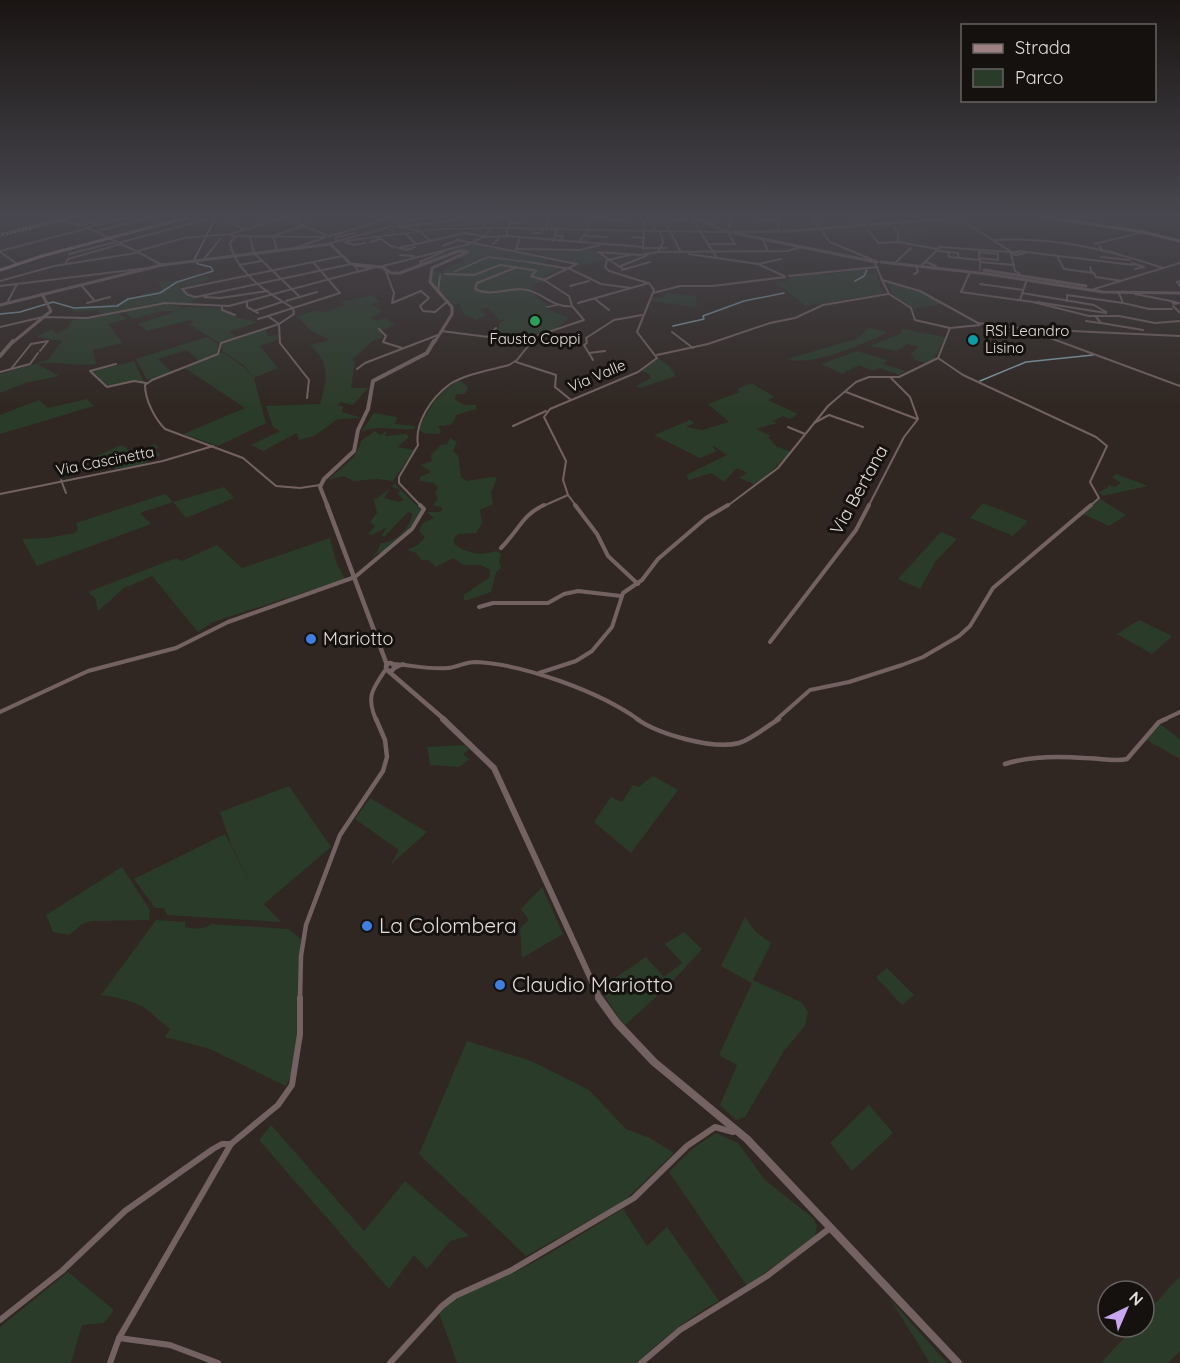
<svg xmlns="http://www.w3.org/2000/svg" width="1180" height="1363" viewBox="0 0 1180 1363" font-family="Quicksand,sans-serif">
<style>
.green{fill:#2b3b29}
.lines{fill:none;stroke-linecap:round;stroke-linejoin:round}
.stream{stroke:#809ca6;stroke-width:1.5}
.pedestrian{stroke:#746262;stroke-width:1.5}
.minor-far3{stroke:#746262;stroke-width:2}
.minor-far2{stroke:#746262;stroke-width:4}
.minor-far1{stroke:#746262;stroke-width:4.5}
.minor{stroke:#746262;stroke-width:6}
.tertiary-far4{stroke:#746262;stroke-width:3}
.tertiary-far3{stroke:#746262;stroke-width:4}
.tertiary-far2{stroke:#746262;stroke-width:4.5}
.tertiary-far1{stroke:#746262;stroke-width:6}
.tertiary{stroke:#746262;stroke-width:8}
.secondary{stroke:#9e8182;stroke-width:3}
.rail-casing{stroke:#b2aba8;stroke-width:3}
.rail{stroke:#15110f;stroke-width:1.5;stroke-dasharray:2;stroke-linecap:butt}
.leisure-dot{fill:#2e9e5b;stroke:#15110f;stroke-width:2}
.culture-dot{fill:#0f9aa8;stroke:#15110f;stroke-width:2}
.shop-dot{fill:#3f7fe0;stroke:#15110f;stroke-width:2}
.labels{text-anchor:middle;stroke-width:6;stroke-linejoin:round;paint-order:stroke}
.far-poi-label{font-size:15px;fill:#e3ddda;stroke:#15110f;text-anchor:start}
.far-street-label{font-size:15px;fill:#e3ddda;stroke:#15110f}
.street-label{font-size:18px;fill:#e3ddda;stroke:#15110f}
.poi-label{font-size:18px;fill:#e3ddda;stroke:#15110f;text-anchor:start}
.near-poi-label{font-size:21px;fill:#e3ddda;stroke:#15110f;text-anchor:start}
</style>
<rect width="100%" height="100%" fill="#302722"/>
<g class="green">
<polygon points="956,219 971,227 926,228 931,236 915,235 915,238 906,237 933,247 931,247 899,241 900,231 897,228 865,231 869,235 825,234 822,230"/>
<path d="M473,243L550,258L543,263L562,268L543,276L547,278L544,282L531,285L535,289L529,291L550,307L545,309L568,317C561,334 516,340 498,330L499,323L506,320H500L487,307L480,310L487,315L476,320L465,315L459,304L454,305L431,281L433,271H443L464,260L458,257L468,254L469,251L420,262Z"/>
<polygon points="568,250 593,250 604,260 578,266 577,262 537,254 538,252 567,252"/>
<path d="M874,268L883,293L806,306L776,283L789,281L787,279C797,278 812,270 823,275L866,269L870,274H874L873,269H869Z"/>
<polygon points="205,276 211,279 188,286 179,284 188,297 199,297 187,305 156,303 101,315 98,310 75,312 71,309 117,304 145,293 163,290 157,282 184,280 184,282"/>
<polygon points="888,283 917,291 944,303 914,309 892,294"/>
<polygon points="666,293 696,296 697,307 651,301 653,297 664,298"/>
<path d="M373,295L379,302L372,304L382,312L371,318L377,321L385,318L395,325L380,331L383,338L374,340L352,360L355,361L351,388H368L353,405L341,402L337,406H343L342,412L362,418L338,419L314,436L299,440L297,433L263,451L251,445L280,431L273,427L266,406L320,404C327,380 331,364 310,345L329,340L310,330L297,316L318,310L323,313L345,305L340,302Z"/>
<polygon points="165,304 181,307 180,310 186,307 220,308 220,310 239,318 258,322 229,332 237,337 219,343 189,324 193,322 190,320 147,331 138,324 176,311 162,311 133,319 124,311"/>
<path d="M118,313L126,319L109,324L122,343L93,350L96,364C75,367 57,360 37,364L59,376L25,383L0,393V374L48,360L62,341L36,337L52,329L56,334L68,328L72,320Z"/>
<path d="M869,328L888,332C865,344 811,367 787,359L856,339Z"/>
<polygon points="265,329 268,336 279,335 277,340 260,346 278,368 254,378 266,423 218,446 183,434 245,408 185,368 222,352 245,368 253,377 245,366 222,351 222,344"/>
<polygon points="902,329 945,337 934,359 925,363 913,359 915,357 910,355 918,347 908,344 896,351 870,346 900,334"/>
<polygon points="207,337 218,344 217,354 199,361 187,350 158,359 172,372 147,380 136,359"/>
<polygon points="857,351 887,360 883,364 906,371 899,375 880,368 873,371 859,365 842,374 821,364"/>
<polygon points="658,358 669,366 676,376 640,388 636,386 651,378 649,374 641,371"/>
<polygon points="134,361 144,382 137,381 108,387 91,372"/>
<path d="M459,380L468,387L465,394H457L454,399L465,405H476V409L456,415C453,427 448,425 438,426L441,431L440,434L423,433L419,429C427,410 441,389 459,380Z"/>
<polygon points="752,383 774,397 768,400 798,414 790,419 783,416 773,421 777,423 756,429 771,436 768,437 776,446 791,452 763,479 754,484 739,478 747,473 737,468 724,482 711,473 689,480 686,475 727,455 714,446 712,447 717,451 700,458 654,435 690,420 694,423 686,427 702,430 729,422 708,404 740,392 737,389"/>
<polygon points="87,399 94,406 0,434 0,415 39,400 48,408"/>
<path d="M374,413L397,417L395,424L415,426L414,429C393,431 380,424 361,432Z"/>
<polygon points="375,431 380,435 387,431 385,436 406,434 409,437 397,447 414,450 393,481 377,479 354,481 343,476 328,480 354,457 362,440"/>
<path d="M450,438L457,442L453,451L458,456L461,477L467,481L492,477L497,478L491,493L493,504L480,510L482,523L476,533L458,534L454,538V544C469,554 479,556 496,551L501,554L499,561L501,568L496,572L491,592L468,600H464V595L490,577V570L481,565H464L453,558L436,567L428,560H421L416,553L407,550L418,545L425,537L419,531L423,523L434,518L427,512H440L443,508L433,505L438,498L435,493L438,488L434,483L420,481V477L431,472L421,465L432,461L431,455L441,445L447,444Z"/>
<polygon points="154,444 159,447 154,450 161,455 141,465 115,469 95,457 121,445 134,453"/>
<polygon points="1116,474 1148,486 1103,496 1098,492 1108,488 1108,485 1115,487 1121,483 1112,477"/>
<path d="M395,484L421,510C413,531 391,549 371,557L377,552L381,543C394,544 413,526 412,513L408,512L384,537L382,535L387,527L372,535L368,534L375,526L370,522L377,513L374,500L390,489L384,498L399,502L404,500L398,494L400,490L391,486Z"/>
<polygon points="224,487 234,498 186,518 173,502"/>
<polygon points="165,494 173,502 140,513 151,524 37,566 22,539 47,538 75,533 78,530 76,523"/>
<polygon points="1100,499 1126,515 1109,526 1081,513"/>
<polygon points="983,503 1028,521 1013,536 970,518"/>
<polygon points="941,532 957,539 935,562 920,589 898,579"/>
<polygon points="330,538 336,562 345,579 213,622 198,632 152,576 124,588 98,611 95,598 88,592 176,558 182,561 217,545 242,568"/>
<polygon points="1139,620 1172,636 1152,654 1117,634"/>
<polygon points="1160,724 1180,739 1180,759 1147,740"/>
<polygon points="464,745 469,749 463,754 469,760 459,767 430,765 427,747"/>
<polygon points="653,776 678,790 631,853 594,822 611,797 622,802 633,785 639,787"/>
<polygon points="289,786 331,847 264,904 281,922 167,915 164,908 155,908 134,879 225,834 252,887 231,844 220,812"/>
<polygon points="370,798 427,832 390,865 399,850 355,819"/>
<polygon points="122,867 150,910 149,920 91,921 82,924 69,935 53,932 46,915"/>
<polygon points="542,887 563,934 522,958 520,928 529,920 521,909"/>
<polygon points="745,917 756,932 771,943 753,980 801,1002 808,1012 805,1026 784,1051 745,1117 736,1120 720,1105 737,1065 719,1055 752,983 721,966"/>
<path d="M156,920L185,922V927C195,929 203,930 211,924L288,929L301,939C294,983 308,1047 286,1086L210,1049L165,1037L170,1029C161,1023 155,1016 148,1010C135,1001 116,997 101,995Z"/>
<polygon points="684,932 702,949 669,985 624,1026 600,988 646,957 664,977 682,963 665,944"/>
<polygon points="887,968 914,995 902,1005 876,977"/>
<polygon points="467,1041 531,1061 589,1090 626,1129 650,1138 674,1153 624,1201 526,1256 419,1154"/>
<polygon points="869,1105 893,1133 852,1171 830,1143"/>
<polygon points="271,1125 364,1231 405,1181 469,1236 450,1241 427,1269 414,1255 389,1289 259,1140"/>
<polygon points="716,1133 738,1143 765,1180 813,1218 817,1226 815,1236 747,1286 669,1172 692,1149"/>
<path d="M623,1209L647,1246L667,1227L719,1301C687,1318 663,1339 636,1363H457L439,1313C459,1292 486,1286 511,1274C550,1255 586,1231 623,1209Z"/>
<polygon points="68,1272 114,1310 104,1323 82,1325 71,1363 0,1363 0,1327"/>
<polygon points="1180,1276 1180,1351 1168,1363 1101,1363 1134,1327 1144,1327 1144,1316"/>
<polygon points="890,1299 947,1363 930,1363"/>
</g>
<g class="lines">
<g class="stream">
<polyline points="855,281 864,276 867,270"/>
<polyline points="0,314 20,312 53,302 74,308 117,306 128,299 160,293 177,282 213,271 211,267 198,264 194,260 216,217"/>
<polyline points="673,326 704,319 703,316 744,301 784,293"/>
<polyline points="980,381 1026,362 1093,355"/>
</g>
<g class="pedestrian">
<polyline points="451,225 471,225 471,217"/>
<polyline points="482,227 488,220 505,217"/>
<polyline points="558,229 588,230"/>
<polyline points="391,230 396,235"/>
<polyline points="484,236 491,228"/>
<polyline points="360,239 440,229 507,228"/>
<polyline points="980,262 980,270"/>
<polygon points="355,266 373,268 359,272"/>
<polyline points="454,272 488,257 529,262"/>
<polyline points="547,307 557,305"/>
</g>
<g class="minor-far3">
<polyline points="226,217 243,230"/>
<polyline points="283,217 328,236"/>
<polyline points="372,217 381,220 395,217"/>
<polyline points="403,217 411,220"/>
<polyline points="444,217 452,220"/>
<polyline points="523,217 526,217"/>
<polyline points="649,217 656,231"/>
<polyline points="662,217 681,252"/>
<polyline points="691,217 707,223"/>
<polyline points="811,217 830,242 878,262"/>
<polyline points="848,217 858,225"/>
<polyline points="590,219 609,219"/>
<polyline points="960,219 1010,251"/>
<polyline points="609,220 627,220 628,217"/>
<polyline points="665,220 697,219"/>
<polyline points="693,220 717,258"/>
<polyline points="757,220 778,220 778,231"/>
<polyline points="57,221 82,225 136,251"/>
<polyline points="294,221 308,217"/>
<polyline points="706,222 719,217"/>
<polyline points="511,223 522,223"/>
<polyline points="397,224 428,217"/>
<polyline points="82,225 116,217"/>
<polyline points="397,226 420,231 430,241"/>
<polyline points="88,227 129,217"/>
<polyline points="400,227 477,217"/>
<polyline points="508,228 512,217"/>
<polyline points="894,228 898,232 898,242"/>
<polyline points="546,229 548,217"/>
<polyline points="534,230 532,233 541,233 543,230"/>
<polyline points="588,230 724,232"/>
<polyline points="728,230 731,217"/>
<polyline points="97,231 153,217"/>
<polyline points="868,231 879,243 898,242 937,249 941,247 1010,252"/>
<polyline points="728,233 735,244"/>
<polyline points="231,234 286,217"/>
<polyline points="406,234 416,244"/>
<polyline points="231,236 326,237"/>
<polyline points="330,236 384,220"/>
<polyline points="507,236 507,228 558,229 553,241"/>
<polyline points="556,236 563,236 560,241"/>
<polyline points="585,236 607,237"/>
<path d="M235,237L230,243C236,273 268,293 293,308L294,314L279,324L221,343L218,354L152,380L145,385C145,400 155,419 165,429L243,458L276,486L300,488L320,485"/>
<polyline points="250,237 254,253 300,297"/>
<polyline points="378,237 391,246 407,250"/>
<polyline points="483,237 507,236 643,247"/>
<polyline points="520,237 516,249 580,250 600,245"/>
<polyline points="632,237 644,238"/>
<polyline points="763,239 768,251"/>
<path d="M994,240C1054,237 1107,249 1163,268"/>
<polyline points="346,241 360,239"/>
<polyline points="336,242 336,237 356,233"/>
<polyline points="345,242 354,245 365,243"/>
<polyline points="371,242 379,239"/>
<polyline points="578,242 588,231 590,217"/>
<polyline points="118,243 215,217"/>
<polyline points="331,243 393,226"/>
<polyline points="493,244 500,237"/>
<polyline points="709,244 735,244"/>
<polyline points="1094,244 1140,233"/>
<polyline points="443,246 458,240 577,264 544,280"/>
<polyline points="1100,246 1102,251 1113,252"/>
<polyline points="297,247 324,238"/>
<polyline points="399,248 465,233 483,236"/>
<polyline points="643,248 666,248"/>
<polyline points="643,249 644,221"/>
<polyline points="277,250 273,236 304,226"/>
<polyline points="407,250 415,247"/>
<polyline points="0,251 89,228"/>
<polyline points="138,251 184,238 229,234"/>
<polyline points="938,251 948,252"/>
<polyline points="1018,251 1133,265"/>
<polyline points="0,252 17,264"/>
<polyline points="138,252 162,265"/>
<polyline points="598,252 640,255 658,252 788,251 800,247"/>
<polyline points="598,252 623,269"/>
<polyline points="658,252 663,242 660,231"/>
<polygon points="948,252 958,253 959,258 949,257"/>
<polygon points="979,252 998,254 998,260 979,258"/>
<polyline points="1019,252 1010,252 1016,255 1025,253"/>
<polyline points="69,254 116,242"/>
<polyline points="689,254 758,264 784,276"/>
<polyline points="1011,254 1015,271"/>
<polyline points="400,255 414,256"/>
<polyline points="342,256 182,289 188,295 196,297 351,264"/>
<polyline points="1101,257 1130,260"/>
<polyline points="959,258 980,260"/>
<polyline points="979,258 980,262 1014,265"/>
<polyline points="1058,258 1064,269 1094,273 1096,277 1122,281"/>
<polyline points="204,259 221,238"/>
<polyline points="607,260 605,267 609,271 648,283"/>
<polyline points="608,260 630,255"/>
<polyline points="66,262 68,259 121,244"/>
<polyline points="529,262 570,269 601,284 631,288"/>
<polyline points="926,262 936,266"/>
<polyline points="875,263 882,280 920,291 978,323 1026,329 1180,386"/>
<polyline points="1132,263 1144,267 1135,269"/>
<polyline points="759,264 781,259"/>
<polyline points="894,264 911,248"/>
<polyline points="239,265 261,261"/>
<polyline points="421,265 420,262 445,251"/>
<polyline points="383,266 469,244 483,237"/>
<polyline points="621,266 648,255"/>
<polyline points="921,266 937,250"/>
<path d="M517,267L477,283L475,289C493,298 509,286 527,290C545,294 553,308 572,306"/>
<polyline points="1090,267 1092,273"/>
<polyline points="385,269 394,293 392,303 421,291 429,298 420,306 423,311 435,312 448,301"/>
<polyline points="622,270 650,262"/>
<polyline points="1015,271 1020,274"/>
<polyline points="970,272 961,292 1033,302 1089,316 1119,316 1155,323 1180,321"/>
<polyline points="914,274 918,272 916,266"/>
<polyline points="789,276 877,267"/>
<polyline points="882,280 889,294 911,308 915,320 950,328 938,358 963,375 1096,437 1107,446 1090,482 1099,498 1089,507"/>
<polyline points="0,281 54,266 136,253"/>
<polyline points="1180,281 1177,282 1180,286"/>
<polyline points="980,284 1023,290"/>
<polyline points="81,285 94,300"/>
<polyline points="0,286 148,268"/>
<polyline points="570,286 589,281"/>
<polyline points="1094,289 1180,263"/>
<polyline points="438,292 440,275"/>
<polyline points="653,293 680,286 713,286 785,277"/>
<polyline points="1022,293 1094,305 1106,312"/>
<polyline points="1135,294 1171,301"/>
<polyline points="204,297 220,298 268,291"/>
<polyline points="595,299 609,310"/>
<polyline points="1020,300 1027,279"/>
<polyline points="286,301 317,292"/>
<polyline points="1067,301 1067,295 1123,303 1119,293"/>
<polygon points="1171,301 1179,303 1174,304"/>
<polyline points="247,302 247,307 258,313"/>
<polyline points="1037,302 1106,313"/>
<polyline points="7,303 17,284"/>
<polyline points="87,303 110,297"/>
<polyline points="578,303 649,283"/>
<polyline points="1123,303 1149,309 1172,309"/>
<polyline points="1173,306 1180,313"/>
<polyline points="222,307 222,310 235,315"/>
<polyline points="254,311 282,302"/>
<polyline points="268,316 340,293 313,262"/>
<polyline points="1096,317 1101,323 1143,330"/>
<polyline points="258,319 268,316 279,324 280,343 309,380 307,398"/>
<polyline points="1086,321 1100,323"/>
<polyline points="0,327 43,317 87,318 165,303 229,306 375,267"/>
<polyline points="950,328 980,325"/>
<polyline points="379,329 386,336 383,342 402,348"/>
<polyline points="1028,329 1180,336"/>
<polyline points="441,331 519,341 531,340"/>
<polyline points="672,332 693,348"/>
<polyline points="488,336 496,328"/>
<polyline points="589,353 605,351"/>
<polyline points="657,355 708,344 770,323 795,318 823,305 888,294"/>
<polyline points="593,360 584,345 587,343 586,338 614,320 642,315"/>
<polyline points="516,362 556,375 555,387 571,400"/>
<polyline points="116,364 90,371 107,387 134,381 146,383"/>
<polyline points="11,369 31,344 48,341 40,351"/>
<polyline points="357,369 365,363 438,335"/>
<polyline points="0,372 30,364 38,353"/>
<polyline points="846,392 917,419"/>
<polyline points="814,423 829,415 863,427"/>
<polyline points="513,426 546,411"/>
<polyline points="788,427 805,434"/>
<polyline points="61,480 66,493"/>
<polyline points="0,494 163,461 213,446"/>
<path d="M422,507L399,483V477L418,445C414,423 432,397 450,384C465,374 491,370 509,365L517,360L536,336L584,320L572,306L569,296L544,280L531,276L536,271L533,270L500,265L474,275L445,274"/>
<polyline points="541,507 568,495"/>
<polyline points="577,507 568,495 563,480 566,461 544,417 550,409 638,372 657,358 637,332 654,290 649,283"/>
<polyline points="726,507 778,468 828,406 856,382 869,377 899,377 938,358"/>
<polyline points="868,507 904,437 918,419 910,397 891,378"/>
</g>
<g class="minor-far2">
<polyline points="575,505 597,534 608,556 638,584"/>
<path d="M501,548C519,530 522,515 544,505"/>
<polyline points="479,607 493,603 548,603 564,594 578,591 621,596"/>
<polyline points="770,642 856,530 869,505"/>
<path d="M393,664C411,665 431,670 448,668C457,667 466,662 475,662C524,664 600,692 639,720"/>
<polyline points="395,668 403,664"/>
<polyline points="539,673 576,661 592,651 612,627 623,593 642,580 658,559 706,518 728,505"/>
<polyline points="0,712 88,671 176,648 228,622 355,577 412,529 424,509 420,505"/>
<path d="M376,720C366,696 372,690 386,669"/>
<polyline points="776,720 810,690 849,682 902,665 923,657 959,636 970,626 993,588 1091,505"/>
<polyline points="1163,720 1180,712"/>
</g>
<g class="minor-far1">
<path d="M637,719C658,734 713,750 739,743C752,739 767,726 779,719"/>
<path d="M1005,764C1030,756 1059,756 1084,758C1098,758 1114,762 1127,759L1159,722L1166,719"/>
<polyline points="300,999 301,956 306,925 340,835 383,771 387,757 385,740 376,719"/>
</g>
<g class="minor">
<polyline points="0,1320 62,1271 125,1211 213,1149 222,1144 231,1144"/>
<polyline points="119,1338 170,1345 218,1363"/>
<polyline points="110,1363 119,1338 231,1144 278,1105 292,1085 300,1034 300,998"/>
<polyline points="390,1363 442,1306 455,1296 510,1271 634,1198 687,1146 715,1127 733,1132"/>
<polyline points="641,1363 680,1330 767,1276 830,1228"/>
</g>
<g class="tertiary-far4">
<polyline points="697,217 724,231"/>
<polyline points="962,217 967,217"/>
<polyline points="723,231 876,262"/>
<polyline points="733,232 789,231 955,218"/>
<polyline points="330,244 351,264 381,267"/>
<polyline points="881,262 988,274 1103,292 1180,293"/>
<polyline points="382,267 391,273 400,273 459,251 468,252 432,268 430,282 452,307 452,314 434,343"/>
<polyline points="984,270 1086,286"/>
<polyline points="0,305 162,265 331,244"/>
<polyline points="12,343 51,311 42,294"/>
</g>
<g class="tertiary-far3">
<polyline points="0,356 13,341"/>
<polyline points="328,507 320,487 324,479 354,451 358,430 368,409 373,381 427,353 434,341"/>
</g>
<g class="tertiary-far2">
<polyline points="327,505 387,665"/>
<circle cx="390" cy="667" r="4"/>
<polyline points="387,670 445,720"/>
</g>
<polyline class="tertiary-far1" points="443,719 494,768 600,999"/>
<polyline class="tertiary" points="599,998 617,1023 654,1062 747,1139 958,1363"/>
<g class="secondary">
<polyline points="1043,217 1143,232 1180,241"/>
<polyline points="0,270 42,256 189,217"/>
</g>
<defs>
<polyline id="rail" points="0,235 73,217"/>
</defs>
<use href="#rail" class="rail-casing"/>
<use href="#rail" class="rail"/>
</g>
<linearGradient id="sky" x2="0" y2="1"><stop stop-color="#1a1513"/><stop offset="0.53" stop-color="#48474f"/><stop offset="1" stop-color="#48474f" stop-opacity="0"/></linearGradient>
<rect width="1180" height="408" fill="url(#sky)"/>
<circle class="leisure-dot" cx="535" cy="321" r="6"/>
<circle class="culture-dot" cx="973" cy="340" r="6"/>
<g class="shop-dot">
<circle cx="311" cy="639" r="6"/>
<circle cx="367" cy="926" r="6"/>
<circle cx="500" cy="985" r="6"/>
</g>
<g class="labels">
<g class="far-poi-label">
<text x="985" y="336">RSI Leandro<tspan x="985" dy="17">Lisino</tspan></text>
<text x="535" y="344" text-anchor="middle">Fausto Coppi</text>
</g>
<g class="far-street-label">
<text transform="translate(597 376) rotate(-23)" y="5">Via Valle</text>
<text transform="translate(105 461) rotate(-11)" y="5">Via Cascinetta</text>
</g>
<g class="street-label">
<text transform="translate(859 490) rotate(-61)" y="6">Via Bertana</text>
</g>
<g class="poi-label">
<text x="323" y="645">Mariotto</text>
</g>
<g class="near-poi-label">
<text x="379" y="933">La Colombera</text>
<text x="512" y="992">Claudio Mariotto</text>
</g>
</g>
<rect x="961" y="24" width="195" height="78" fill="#15110f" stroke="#676360" stroke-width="1.5"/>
<rect x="973" y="44" width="30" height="9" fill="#9e8182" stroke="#676360" stroke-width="1.5"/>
<text x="1015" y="54" font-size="18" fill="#e3ddda">Strada</text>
<rect x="973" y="69" width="30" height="18" fill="#2b3b29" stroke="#676360" stroke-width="1.5"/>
<text x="1015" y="84" font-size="18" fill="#e3ddda">Parco</text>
<g transform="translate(1126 1309) rotate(44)"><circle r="28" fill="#15110f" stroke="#676360" stroke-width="1.5"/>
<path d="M0-4.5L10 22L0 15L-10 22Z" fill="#c8a5ef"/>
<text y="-9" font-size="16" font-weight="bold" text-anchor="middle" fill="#e3ddda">N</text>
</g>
</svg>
